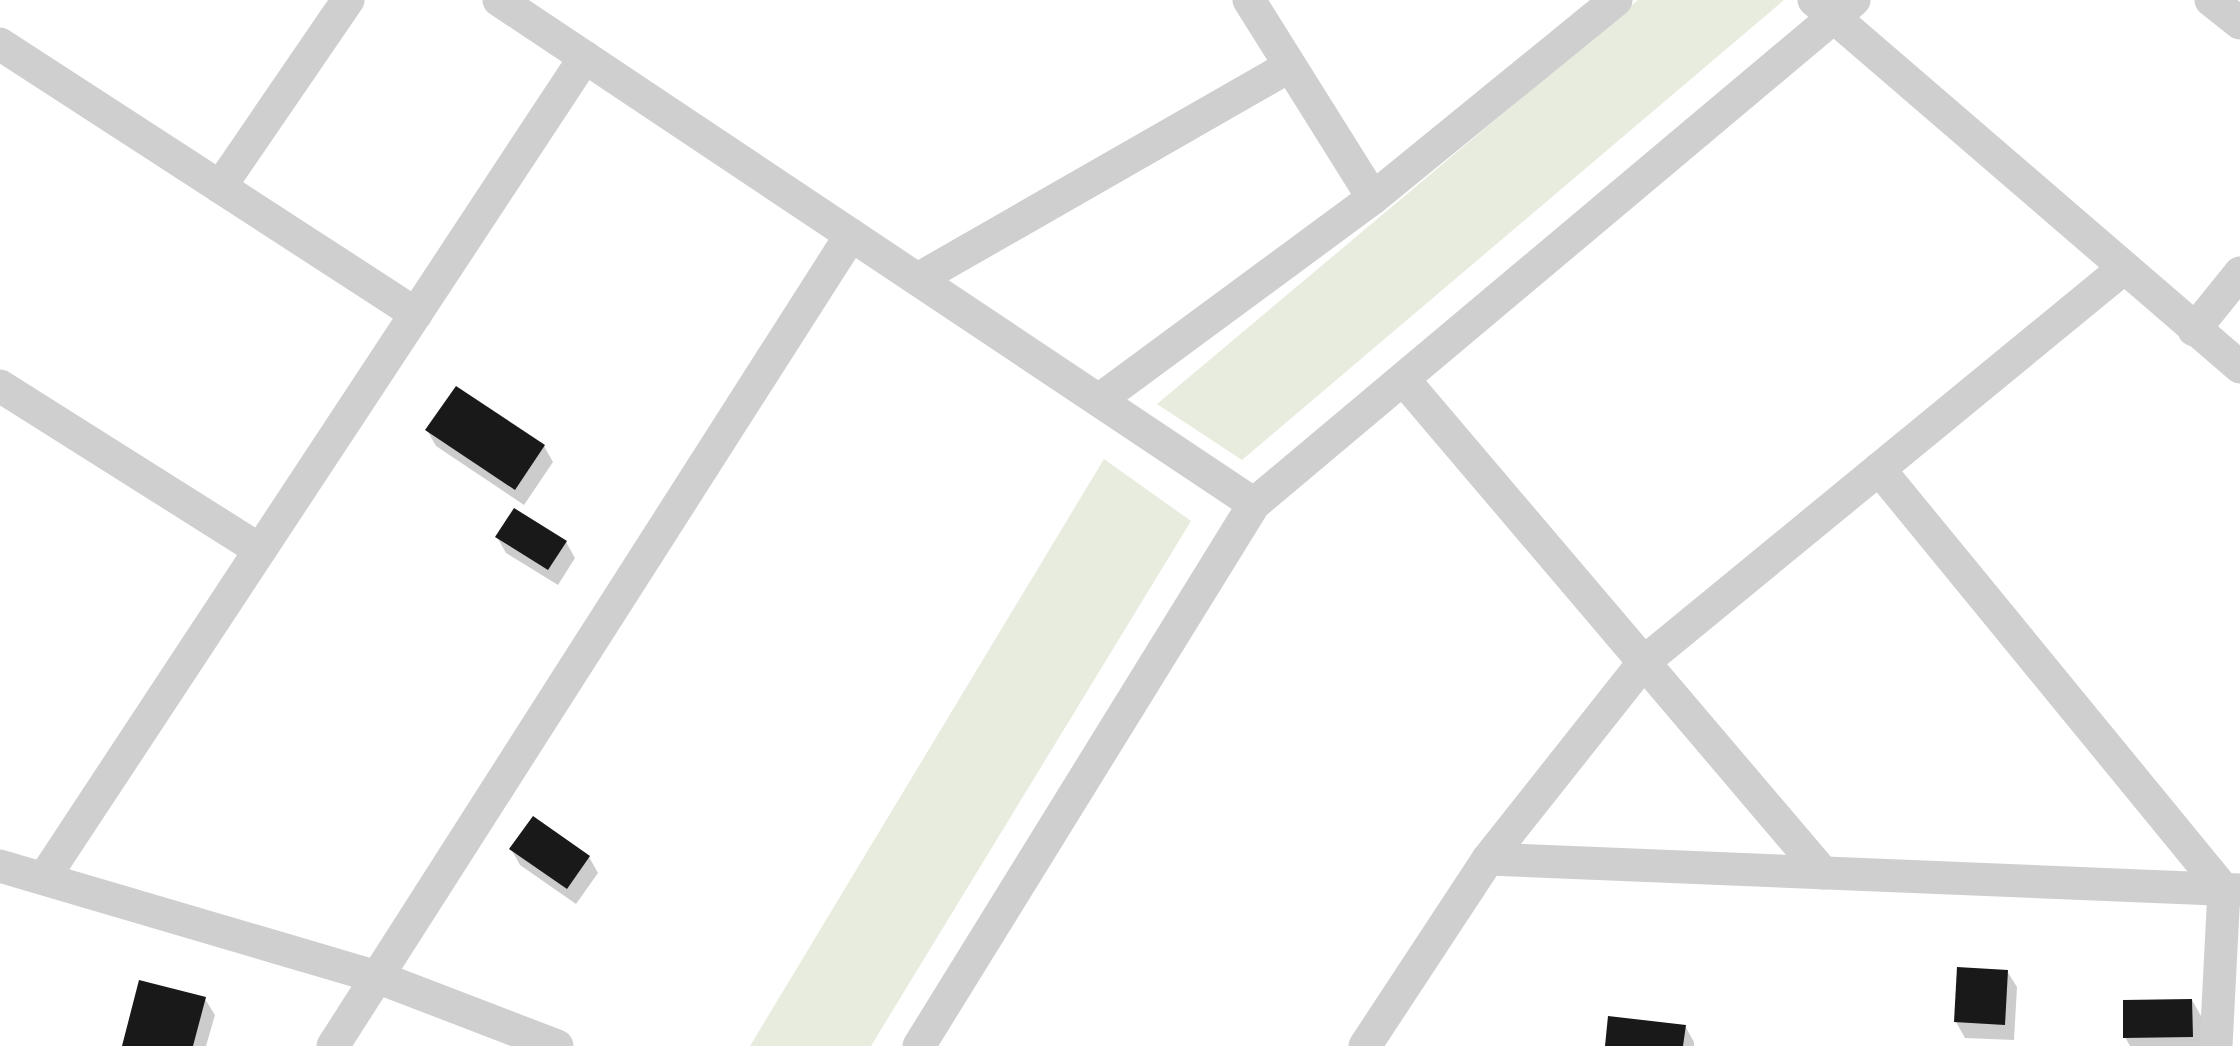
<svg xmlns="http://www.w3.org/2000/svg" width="2240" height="1046" viewBox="0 0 2240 1046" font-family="'Fira Sans',sans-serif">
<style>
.green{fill:#e7ecde}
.shadow{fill:#0003}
.building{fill:#191919}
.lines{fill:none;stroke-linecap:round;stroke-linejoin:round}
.minor{stroke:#cfcfcf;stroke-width:33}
</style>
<rect width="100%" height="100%" fill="#fff"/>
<g class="green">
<polygon points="1638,0 1784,0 1242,460 1157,404"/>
<polygon points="1104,459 1191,521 871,1046 750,1046"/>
</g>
<g class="shadow">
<polygon points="456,388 544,446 553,462 524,505 436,446 427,430"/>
<polygon points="497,537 566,542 575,558 558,585 506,553"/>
<polygon points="511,849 589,857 598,873 576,904 520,865"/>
<polygon points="2007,971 2017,987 2014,1040 1965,1038 1956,1022"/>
<polygon points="205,999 215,1015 206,1046 123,1046"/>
<polygon points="2192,1000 2201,1016 2201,1046 2130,1046 2125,1037"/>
<polygon points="1685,1026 1694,1042 1694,1046 1606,1046"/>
</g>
<g class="building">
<polygon points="456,386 545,445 515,490 425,430"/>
<polygon points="514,508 567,541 548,570 495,537"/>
<polygon points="533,816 590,856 567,889 509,849"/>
<polygon points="1957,967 2008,970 2005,1025 1954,1022"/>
<polygon points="139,980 206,997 193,1046 122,1046"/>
<polygon points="2192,999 2193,1037 2123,1038 2123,1000"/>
<polygon points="1608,1016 1686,1025 1683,1046 1605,1046"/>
</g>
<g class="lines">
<g class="minor">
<polyline points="499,0 1254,504"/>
<polyline points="1249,0 1373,198"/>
<polyline points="1814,0 2240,367"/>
<polyline points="2211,0 2240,23"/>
<polyline points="0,44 416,314"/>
<polyline points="220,187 348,0"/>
<polyline points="918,279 1290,66"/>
<polyline points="2194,330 2240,273"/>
<polyline points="1403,379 1823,873"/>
<polyline points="0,386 260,550"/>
<polyline points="1099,400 1373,198 1616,0"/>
<polyline points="1879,469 2224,890 2216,1046"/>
<polyline points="1488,859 2240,890"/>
<polyline points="0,866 377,977 557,1046"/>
<polyline points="44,878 585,57"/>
<polyline points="333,1046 851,235"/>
<polyline points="919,1046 1254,504 1854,0"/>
<polyline points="1365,1046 1488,859 1644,662 2124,268"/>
</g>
</g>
</svg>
